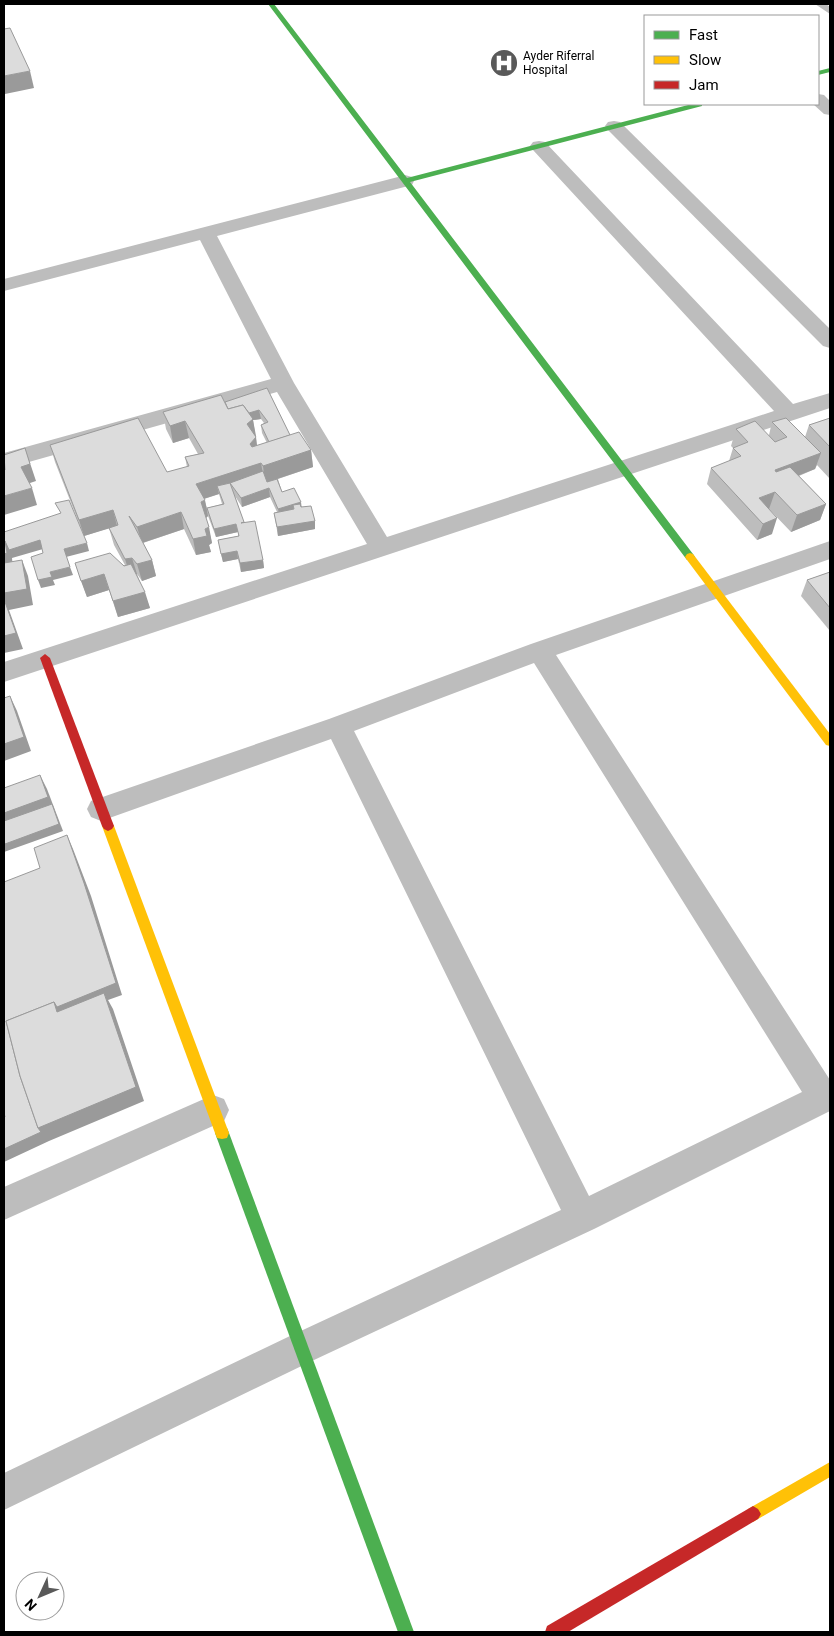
<svg xmlns="http://www.w3.org/2000/svg" width="834" height="1636" viewBox="0 0 834 1636" font-family="Roboto,sans-serif">
<style>
.lines{fill:none;stroke-linecap:round;stroke-linejoin:round}
.lane{fill:#bdbdbd;fill-rule:evenodd}
.street{fill:#bdbdbd;fill-rule:evenodd}
.fast{fill:#4caf50;fill-rule:evenodd}
.slow{fill:#ffc107;fill-rule:evenodd}
.jam{fill:#c62828;fill-rule:evenodd}
.wall{fill:#bdbdbd;fill-rule:evenodd}
.shaded-wall{fill:#9a9a9a}
.building{fill:#dcdcdc;stroke:#9a9a9a}
.labels{text-anchor:middle;stroke-width:4;stroke-linejoin:round;paint-order:stroke}
.far-poi-label{font-size:12px;fill:#000;stroke:#fff;text-anchor:start}
</style>
<rect width="100%" height="100%" fill="#fff"/>
<g class="lines">
<polygon class="lane" points="815,4 826,4 830,7 830,14"/>
<g class="street">
<polygon points="818,94 824,95 830,101 830,115 824,114 813,104 818,104"/>
<polygon points="614,121 620,122 830,329 830,348 823,346 608,130 605,126 608,122"/>
<polygon points="539,141 545,142 793,404 830,393 830,408 4,682 4,662 367,544 277,392 4,469 4,453 271,379 200,240 4,291 4,279 398,177 405,175 412,177 414,181 412,185 217,236 294,383 387,537 774,411 533,150 530,146 533,142"/>
<path d="M830,541V559L556,655L830,1080V1111L594,1229L314,1360L4,1510V1473L290,1336L561,1210L331,739L101,821L91,817L87,809L91,801L329,719L531,644ZM534,663L802,1092L589,1196L354,731Z"/>
<polygon points="213,1095 224,1099 229,1110 224,1121 4,1220 4,1187"/>
</g>
<g class="fast">
<polygon points="268,4 274,4 407,178 692,104 702,104 702,106 410,182 693,554 695,557 693,560 687,560"/>
<polygon points="830,68 830,72 818,75 818,71"/>
<polygon points="222,1127 227,1128 229,1133 414,1632 398,1632 215,1133 217,1128"/>
</g>
<g class="slow">
<polygon points="690,553 693,554 830,734 830,746 826,745 687,560 685,557 687,554"/>
<polygon points="108,821 112,823 114,826 229,1133 227,1138 222,1139 217,1138 215,1133 102,826 104,823"/>
<polygon points="830,1462 830,1477 758,1519 753,1522 748,1519 745,1514 748,1509"/>
</g>
<g class="jam">
<polygon points="45,654 50,658 114,826 112,829 108,831 104,829 102,826 40,658"/>
<polygon points="753,1506 758,1509 761,1514 758,1519 568,1632 545,1632 547,1626"/>
</g>
</g>
<g class="wall">
<path d="M267,388L290,435L311,450L313,467L278,479L282,492L302,507L315,521V529L278,536L274,513L277,512L270,497L242,507L235,496L244,523L263,560L264,568L241,572L238,559L223,562L218,540L238,536V532L216,537L208,516L206,518L212,543L209,545L211,552L196,555L184,529L143,543L152,560L156,576L142,581L137,574L150,608L118,617L109,590L87,597L75,563L125,565L114,545L109,528L84,536L55,462L50,445L167,472L187,467L185,457L198,454L189,438L173,443L166,429L163,412L225,402ZM261,419L264,423L261,425L262,433L267,443L257,446L253,420ZM219,494L222,504L207,508L204,499Z"/>
<polygon points="830,418 830,479 817,465 815,469 799,476 826,504 820,520 791,532 769,509 772,534 757,540 707,484 711,468 729,461 733,448 731,446 736,429 769,435 772,422 805,437 809,425"/>
<polygon points="830,572 830,631 801,596 807,580"/>
</g>
<g class="shaded-wall">
<polygon points="30,71 34,88 5,94 4,90 4,76"/>
<polygon points="259,410 261,419 253,420 256,436 250,441 230,417"/>
<polygon points="185,421 189,438 173,443 170,426"/>
<polygon points="256,437 258,454 253,461 250,444"/>
<polygon points="25,448 36,481 27,484 21,467"/>
<polygon points="311,450 313,467 265,483 263,466"/>
<polygon points="821,453 815,469 769,487 775,470"/>
<polygon points="261,463 264,480 230,483 217,486 219,494 200,500 196,484"/>
<polygon points="32,488 37,505 4,515 4,496"/>
<polygon points="269,488 270,497 242,507 241,498"/>
<polygon points="775,492 769,509 754,515 759,498"/>
<polygon points="205,500 208,516 205,519 201,502"/>
<polygon points="301,502 302,510 293,505 294,513 280,518 278,509"/>
<polygon points="826,504 820,520 791,532 797,515"/>
<polygon points="113,510 117,526 84,536 79,520"/>
<polygon points="181,512 184,529 142,543 137,527"/>
<polygon points="777,518 772,534 757,540 763,524"/>
<polygon points="315,521 315,529 278,536 277,527"/>
<polygon points="236,524 238,532 216,537 214,529"/>
<polygon points="209,527 212,543 209,545 211,552 196,555 193,539 205,529"/>
<polygon points="40,540 43,549 12,558 13,569 4,572 4,551 5,541"/>
<polygon points="87,543 89,551 66,557 64,549"/>
<polygon points="237,551 238,559 223,562 221,554"/>
<polygon points="132,558 137,574 130,575 125,559"/>
<polygon points="22,560 28,576 33,605 9,610 23,649 4,653 4,593"/>
<polygon points="152,560 156,576 142,581 137,564"/>
<polygon points="263,560 264,568 241,572 240,563"/>
<polygon points="70,567 73,575 53,580 55,585 41,588 38,580 50,572"/>
<polygon points="104,574 109,590 87,597 81,581"/>
<polygon points="145,592 150,608 118,617 113,601"/>
<polygon points="10,696 17,711 31,751 4,761 4,744"/>
<polygon points="40,775 47,789 63,831 4,852 4,813"/>
<polygon points="67,835 73,849 91,896 122,995 108,1000 113,1009 144,1101 49,1141 4,1162 4,1149 38,1128"/>
</g>
<g class="building">
<polygon points="10,28 30,71 4,76 4,29"/>
<polygon points="267,388 290,435 269,442 261,425 268,422 259,410 249,413 243,405 228,409 225,402"/>
<polygon points="221,395 228,409 243,405 253,419 247,424 256,437 250,444 252,447 299,432 311,450 263,466 261,463 196,484 205,500 201,502 209,527 205,529 207,536 193,539 181,512 137,527 129,516 152,560 137,564 132,558 125,559 109,528 118,525 113,510 79,520 50,445 138,418 167,472 189,466 185,457 204,453 185,421 170,426 163,412"/>
<polygon points="786,418 821,453 775,470 776,472 790,467 826,504 797,515 775,492 759,498 777,518 763,524 711,468 741,456 733,448 748,442 736,429 755,421 775,442 787,437 772,422"/>
<polygon points="830,418 830,447 809,425"/>
<polygon points="25,448 30,464 21,467 32,488 4,496 4,471 5,470 4,455"/>
<polygon points="263,471 267,482 277,479 282,492 294,488 301,502 278,509 269,488 241,498 230,483"/>
<polygon points="230,483 244,522 241,523 255,521 263,560 240,563 237,551 221,554 218,540 239,536 236,524 214,529 207,508 224,504 217,486"/>
<polygon points="69,500 87,543 64,549 70,567 50,572 52,577 38,580 31,557 43,553 40,540 9,550 5,541 4,541 4,532 61,513 55,503"/>
<polygon points="300,504 301,507 311,506 315,521 277,527 274,513 294,509 293,505"/>
<polygon points="4,541 5,541 7,553 4,554"/>
<polygon points="110,553 124,566 131,564 145,592 113,601 104,574 81,581 75,563"/>
<polygon points="22,560 27,589 4,593 4,563"/>
<polygon points="830,572 830,608 807,580"/>
<polygon points="4,599 16,633 4,636"/>
<polygon points="10,696 24,737 4,744 4,698"/>
<polygon points="40,775 48,797 4,813 4,788"/>
<polygon points="52,804 59,824 5,844 4,841 4,821"/>
<polygon points="67,835 84,883 116,983 57,1007 54,1002 6,1021 20,1076 38,1128 41,1132 4,1149 4,1118 5,1117 4,1113 4,882 40,868 34,848"/>
<polygon points="104,993 136,1087 38,1128 20,1076 6,1021 54,1002 57,1012"/>
</g>
<defs>
<symbol id="hospital-disc" viewBox="-11 -11 22 22"><circle r="9.5" fill="#595959" stroke="#fff"/><path d="M-5-5h3v3.5h4V-5h3V5h-3V1.5h-4V5h-3Z" fill="#fff"/></symbol>
</defs>
<g fill-rule="evenodd">
<use href="#hospital-disc" x="488" y="47" width="32" height="32"/>
</g>
<g class="labels">
<g class="far-poi-label">
<text x="523" y="60">Ayder Riferral<tspan x="523" dy="14">Hospital</tspan></text>
</g>
</g>
<rect width="834" height="1636" fill="none" stroke="#000000" stroke-width="10"/>
<rect x="644" y="15" width="175" height="90" fill="#ffffff" stroke="#999999"/>
<rect x="654" y="31" width="25" height="8" fill="#4caf50" stroke="#999999"/>
<text x="689" y="40" font-size="15" fill="#000000">Fast</text>
<rect x="654" y="56" width="25" height="8" fill="#ffc107" stroke="#999999"/>
<text x="689" y="65" font-size="15" fill="#000000">Slow</text>
<rect x="654" y="81" width="25" height="8" fill="#c62828" stroke="#999999"/>
<text x="689" y="90" font-size="15" fill="#000000">Jam</text>
<g transform="translate(40 1596) rotate(226)"><circle r="24" fill="#ffffff" stroke="#999999"/>
<path d="M0-4L9 19L0 12L-9 19Z" fill="#595959"/>
<text y="-8" font-size="14" font-weight="bold" text-anchor="middle" fill="#000000">N</text>
</g>
</svg>
